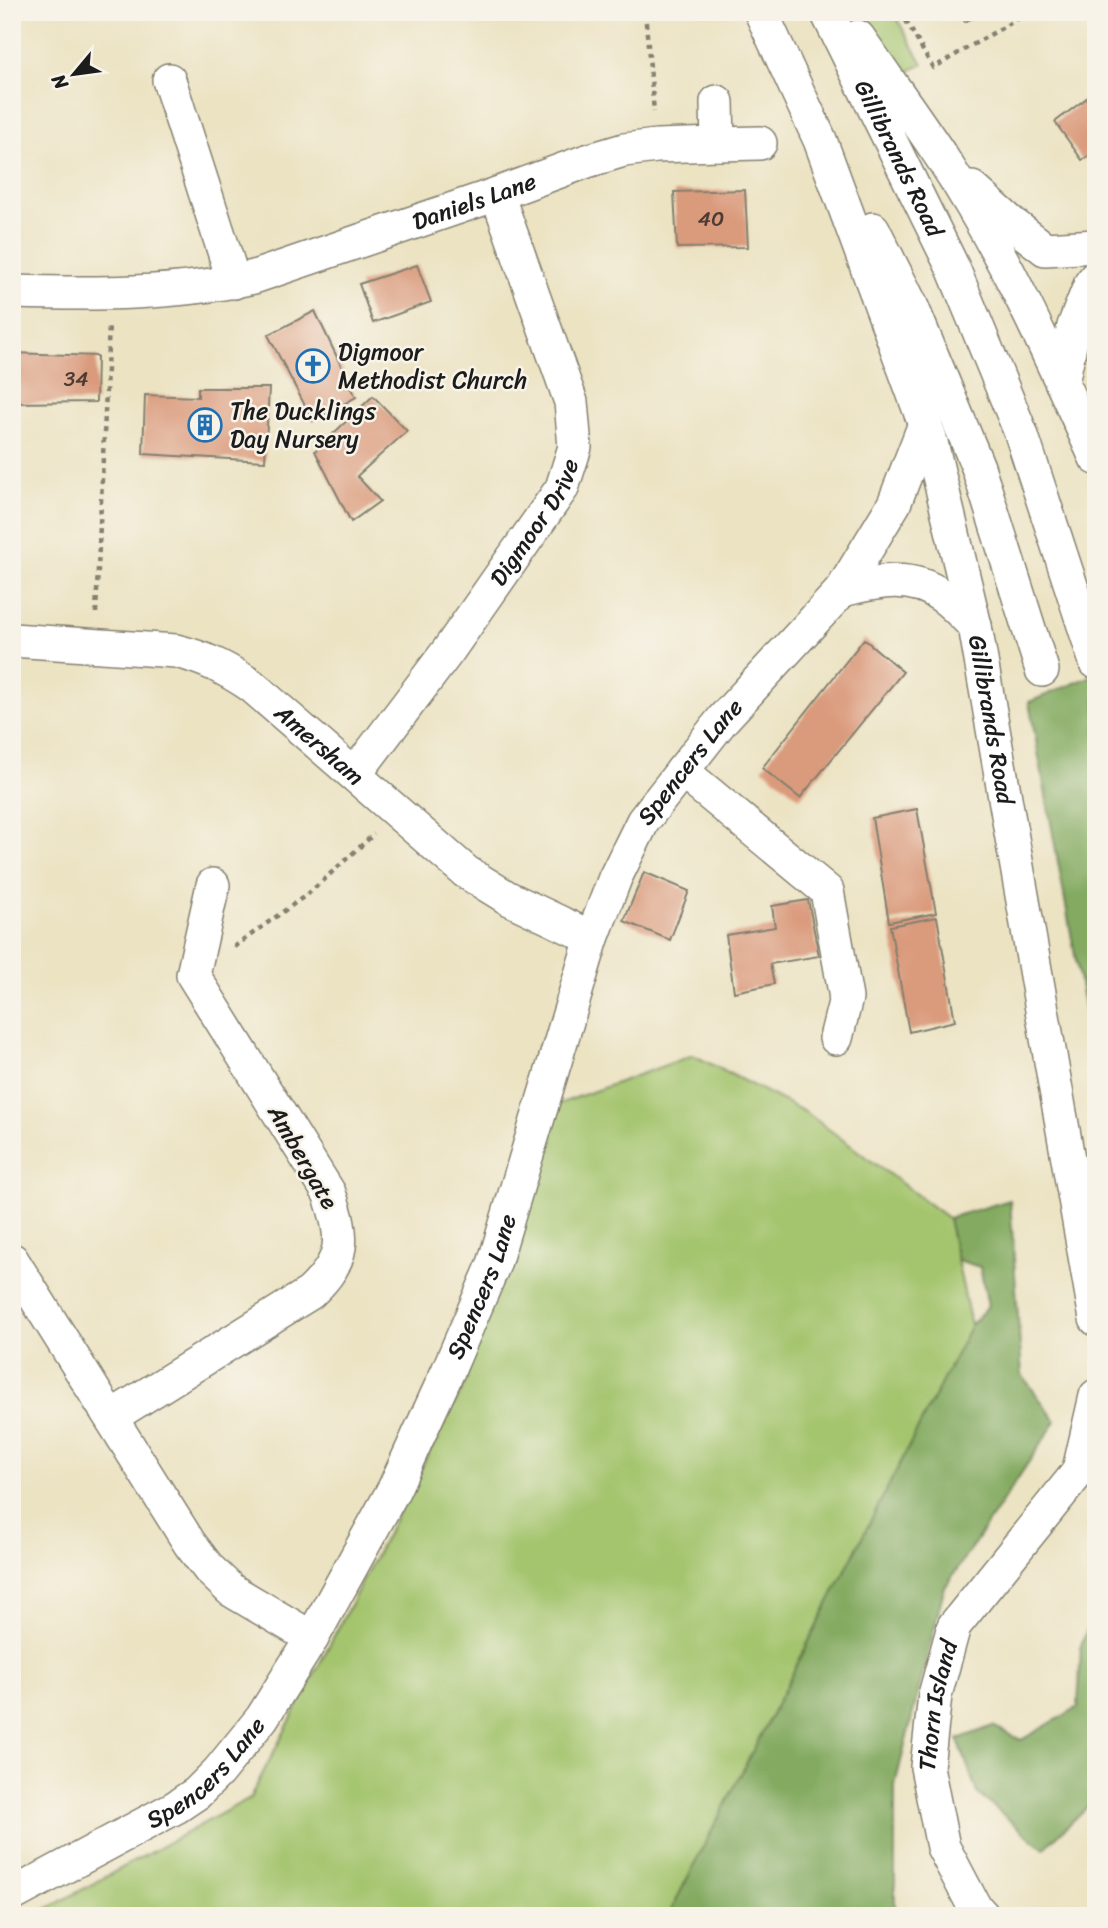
<svg xmlns="http://www.w3.org/2000/svg" width="1108" height="1928" viewBox="0 0 1108 1928" font-family="Sriracha,sans-serif">
<style>
.green{fill:#a4c56e;stroke:#607045;stroke-width:2}
.forest{fill:#83aa61;stroke:#50633e;stroke-width:2}
.building{fill:#da9a7c}
.lines{fill:none;stroke-linecap:round;stroke-linejoin:round}
.minor-casing{stroke:#848070;stroke-width:36}
.path{stroke:#848070;stroke-width:4.5;stroke-dasharray:5 5;stroke-linecap:butt}
.minor{stroke:#fff;stroke-width:33}
.labels{text-anchor:middle;stroke-width:5;stroke-linejoin:round;paint-order:stroke}
.number-label{font-size:21px;fill:#4c3c34}
.street-label{font-size:24px;fill:#1c1c1c;stroke:#f7f3e8}
.poi-label{font-size:24px;fill:#1c1c1c;stroke:#f7f3e8;text-anchor:start}
</style>
<rect width="100%" height="100%" fill="#f7f3e8"/>
<filter id="ink" filterUnits="userSpaceOnUse"><feTurbulence type="fractalNoise" baseFrequency=".0143" numOctaves="2"/><feDisplacementMap in="SourceGraphic" scale="14" xChannelSelector="R" yChannelSelector="G"/><feConvolveMatrix kernelMatrix="1 2 1 2 8 2 1 2 1" color-interpolation-filters="sRGB"/></filter>
<filter id="wash" filterUnits="userSpaceOnUse"><feTurbulence type="fractalNoise" baseFrequency=".00686" numOctaves="4" result="noise"/><feDisplacementMap in="SourceGraphic" scale="28" xChannelSelector="R" yChannelSelector="G"/><feGaussianBlur stdDeviation="1.57" result="paint"/><feColorMatrix in="noise" values="0 0 0 0 0 0 0 0 0 0 0 0 0 0 0 0 0 1.4 0 .05"/><feComposite in="paint" operator="in"/></filter>
<g filter="url(#wash)">
<rect width="100%" height="100%" fill="#ece3c3"/>
<g class="green">
<polygon points="855,12 893,12 923,64 898,77"/>
<polygon points="693,1055 807,1113 948,1218 971,1325 846,1597 672,1916 34,1916 250,1798 462,1389 553,1106"/>
</g>
<g class="forest">
<polygon points="1096,674 1096,1071 1029,702"/>
<polygon points="1010,1200 1022,1375 1056,1421 944,1589 895,1785 895,1916 668,1916 971,1325 988,1306 980,1267 957,1260 948,1218"/>
<polygon points="1096,1516 1096,1801 1093,1801 1044,1849 977,1793 958,1739 993,1726 1021,1740 1078,1707 1081,1645 1094,1612 1090,1565 1095,1546 1088,1528"/>
</g>
<g id="blocks">
<g class="building">
<polygon points="959,12 982,12 965,22"/>
<polygon points="1096,91 1096,151 1082,160 1055,122"/>
<polygon points="745,190 748,247 677,248 674,192"/>
<polygon points="417,265 431,302 373,323 359,284"/>
<polygon points="315,311 356,397 313,421 268,335"/>
<polygon points="12,353 97,356 96,402 12,403"/>
<polygon points="198,388 269,388 265,461 143,454 145,395 198,397"/>
<polygon points="373,396 407,431 357,476 380,501 351,522 315,451"/>
<polygon points="864,639 903,672 800,798 762,768"/>
<polygon points="917,809 936,913 889,922 872,818"/>
<polygon points="644,872 689,891 670,940 624,921"/>
<polygon points="808,900 819,956 770,964 774,984 734,992 726,935 775,927 772,906"/>
<polygon points="937,917 955,1021 909,1032 890,926"/>
</g>
</g>
</g>
<g filter="url(#ink)">
<use href="#blocks" fill-opacity="0" stroke="#848070" stroke-width="2"/>
<g class="lines">
<defs>
<g id="minor">
<path id="s1" d="M761,12L820,140L930,438L975,626L1096,1319"/>
<path id="s2" d="M827,12L953,268L1021,433L1096,662"/>
<path d="M858,37C887,79 918,121 946,164C1006,256 1051,358 1096,458"/>
<polyline points="169,80 234,282"/>
<polyline points="717,102 718,144 760,143"/>
<polyline points="972,188 1010,222 1045,249 1096,246"/>
<polyline points="873,229 911,305 978,467 1042,670"/>
<path id="s3" d="M12,292C93,294 175,295 254,277L497,194L587,161L624,150L657,146L718,144"/>
<polyline points="1062,383 1074,326 1091,283 1096,277"/>
<path d="M842,590C876,582 911,573 942,596C954,604 964,616 975,626"/>
<path id="s4" d="M12,640L176,651C205,658 227,669 252,686L466,872L508,898L592,938"/>
<polyline points="682,771 827,891 846,998 836,1038"/>
<path id="s5" d="M355,774L448,651L562,488L575,447L571,402L497,194"/>
<polyline points="12,1260 190,1544 209,1569 231,1590 312,1638"/>
<path d="M111,1417L310,1293C346,1259 345,1238 329,1193L193,975L213,885"/>
<polyline points="1079,1470 1096,1396"/>
<path id="s6" d="M12,1895L176,1807L197,1793L218,1772L262,1718L312,1638L394,1489L448,1371L494,1264L592,938L615,878L643,821L723,719L842,590L894,504L925,424"/>
<path id="s7" d="M983,1916L974,1906L943,1847L927,1767L935,1695L954,1626L1096,1450"/>
</g>
</defs>
<use href="#minor" class="minor-casing"/>
<g class="path">
<polyline points="645,12 654,112"/>
<polyline points="901,12 933,68 1029,12"/>
<polyline points="96,613 109,324"/>
<polyline points="234,947 309,893 374,834"/>
</g>
<use href="#minor" class="minor"/>
</g>
</g>
<defs>
<symbol id="church-ring" viewBox="-11 -11 22 22"><circle r="9.5" fill="#f7f3e8" stroke="#1f6fb2" stroke-width="1.5"/><path d="M-1.2-6h2.4v3.5h3.3v2.4h-3.3V6h-2.4V-.1h-3.3v-2.4h3.3Z" fill="#1f6fb2"/></symbol>
<symbol id="building-ring" viewBox="-11 -11 22 22"><circle r="9.5" fill="#f7f3e8" stroke="#1f6fb2" stroke-width="1.5"/><path d="M-4-6H4V6H1V3H-1V6H-4ZM-2.5-4.3h1.7v1.8h-1.7ZM.8-4.3h1.7v1.8H.8ZM-2.5-1h1.7V.8h-1.7ZM.8-1h1.7V.8H.8Z" fill="#1f6fb2"/></symbol>
</defs>
<g fill-rule="evenodd">
<use href="#church-ring" x="294" y="347" width="38" height="38"/>
<use href="#building-ring" x="186" y="406" width="38" height="38"/>
</g>
<g class="labels">
<g class="number-label">
<text x="711" y="226">40</text>
<text x="76" y="386">34</text>
</g>
<g class="street-label">
<text dy="8" stroke="none"><textPath href="#s2" startOffset="163">Gillibrands Road</textPath></text>
<text dy="8" stroke="none"><textPath href="#s3" startOffset="476">Daniels Lane</textPath></text>
<text dy="8" stroke="none"><textPath href="#s5" startOffset="310">Digmoor Drive</textPath></text>
<text dy="8" stroke="none"><textPath href="#s1" startOffset="747">Gillibrands Road</textPath></text>
<text dy="8" stroke="none"><textPath href="#s4" startOffset="338">Amersham</textPath></text>
<text dy="8" stroke="none"><textPath href="#s6" startOffset="1365">Spencers Lane</textPath></text>
<text transform="translate(303 1157) rotate(60)" y="8">Ambergate</text>
<text dy="8" stroke="none"><textPath href="#s6" startOffset="796">Spencers Lane</textPath></text>
<text dy="8" stroke="none"><textPath href="#s7" startOffset="224">Thorn Island</textPath></text>
<text dy="8" stroke="none"><textPath href="#s6" startOffset="231">Spencers Lane</textPath></text>
</g>
<g class="poi-label">
<text x="338" y="360">Digmoor<tspan x="338" dy="28">Methodist Church</tspan></text>
<text x="230" y="419">The Ducklings<tspan x="230" dy="28">Day Nursery</tspan></text>
</g>
</g>
<rect width="1108" height="1928" fill="none" stroke="#f7f3e8" stroke-width="42"/>
<g transform="translate(74 74) rotate(241)" stroke="#f7f3e8" stroke-width="5" paint-order="stroke">
<path d="M0-5L12 26L0 18L-12 26Z" fill="#1c1c1c"/>
<text y="-10" font-size="19" font-weight="bold" text-anchor="middle" fill="#1c1c1c">N</text>
</g>
</svg>
